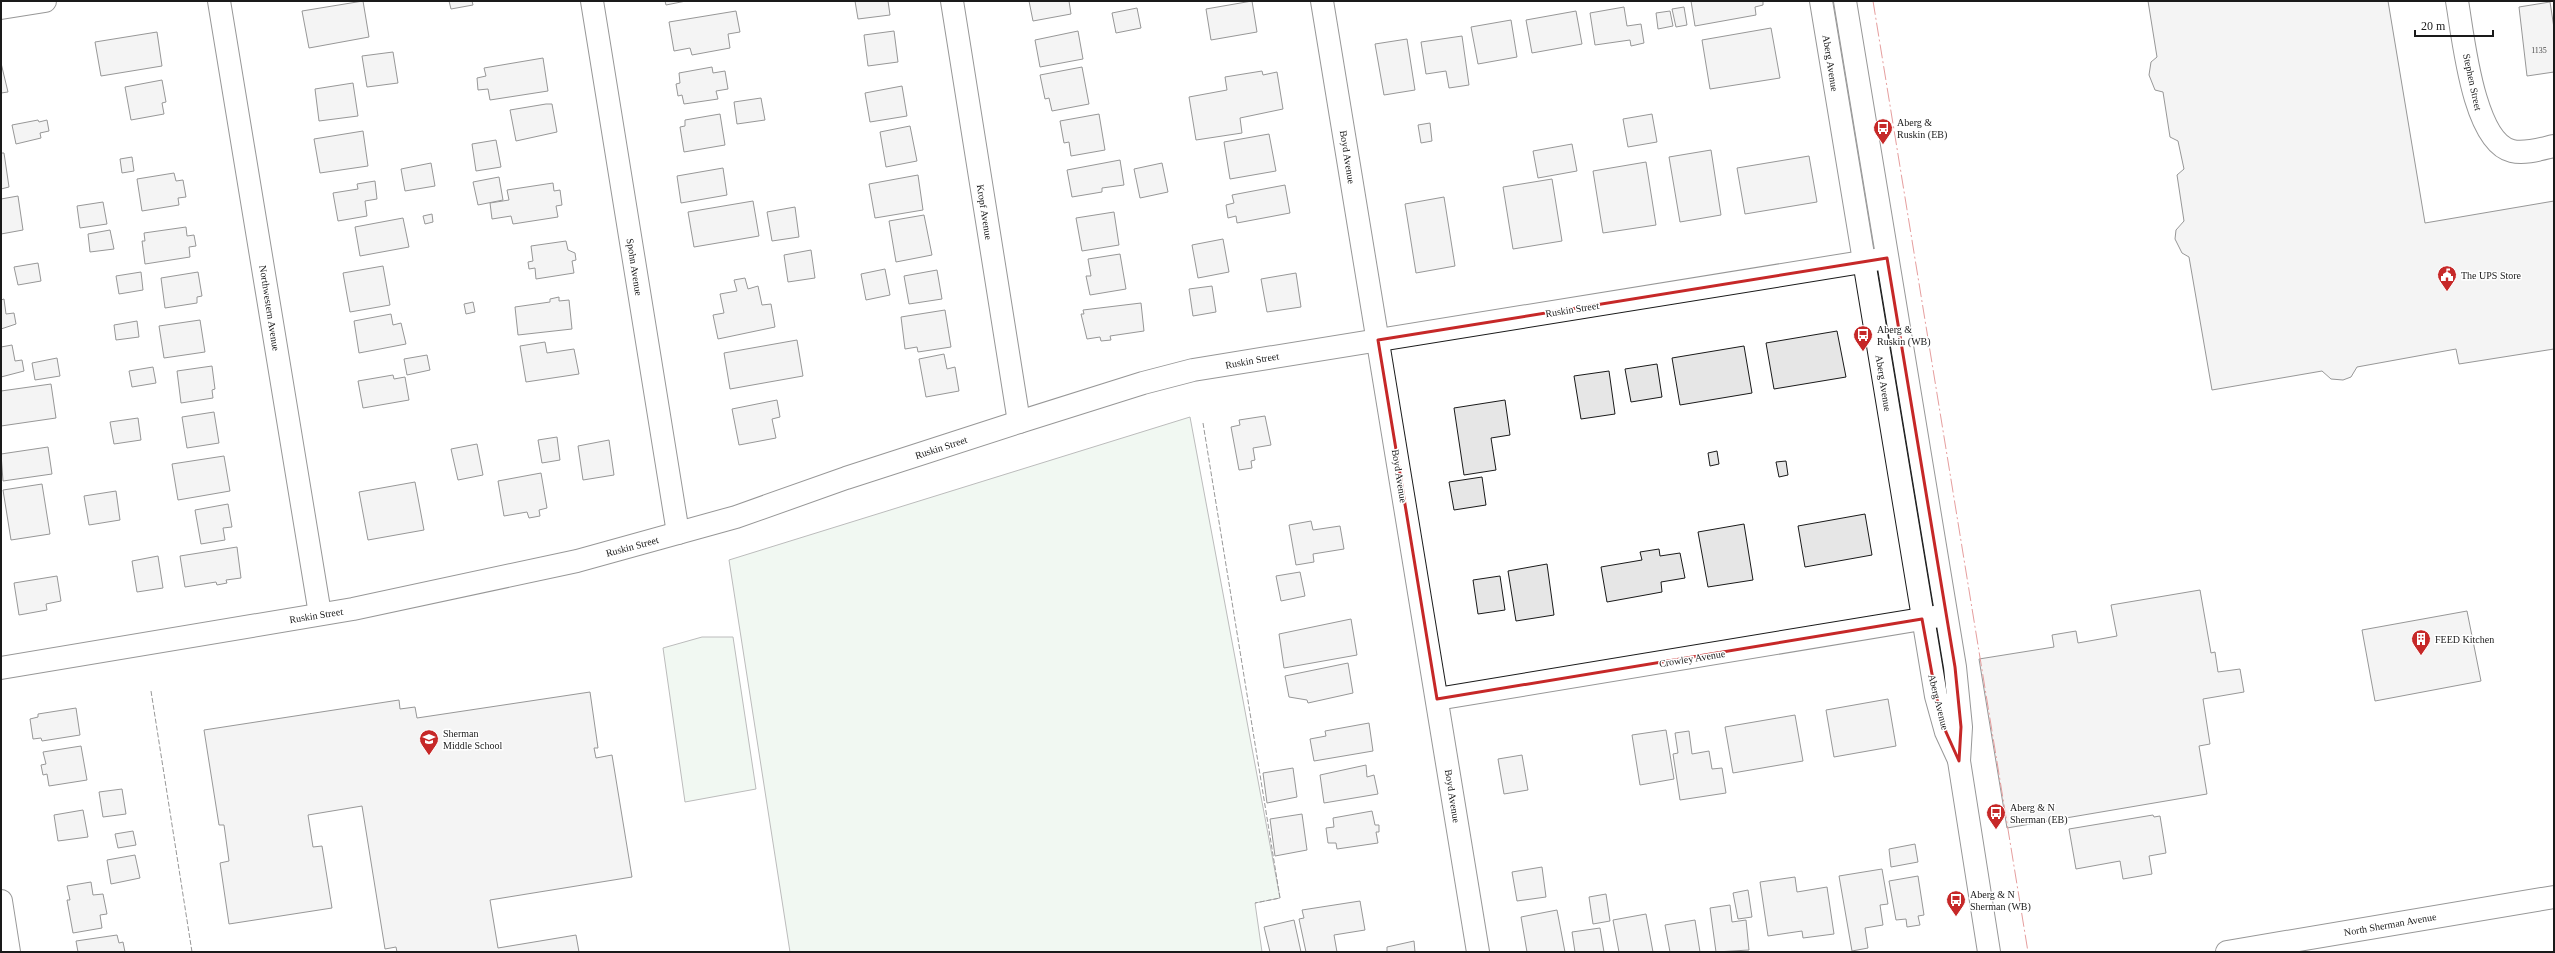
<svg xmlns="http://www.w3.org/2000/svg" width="2555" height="953" viewBox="0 0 2555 953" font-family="'Times New Roman',serif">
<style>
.green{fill:#e0efe3;stroke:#6a6a6a}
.building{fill:#e6e6e6;stroke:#1a1a1a}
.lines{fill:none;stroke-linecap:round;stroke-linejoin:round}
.minor-casing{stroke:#1a1a1a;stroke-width:24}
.tertiary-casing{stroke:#1a1a1a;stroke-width:24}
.minor{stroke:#fff;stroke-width:22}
.tertiary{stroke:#fff;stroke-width:22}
.fence{stroke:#1a1a1a;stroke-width:1;stroke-dasharray:5 2;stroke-linecap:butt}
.power{stroke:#c62828;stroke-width:1;stroke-dasharray:14 3 2 3;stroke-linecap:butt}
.marked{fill:none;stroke:#c62828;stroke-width:3;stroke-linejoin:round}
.labels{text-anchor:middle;stroke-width:3;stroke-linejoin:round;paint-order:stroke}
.number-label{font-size:8px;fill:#4d4d4d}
.street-label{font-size:10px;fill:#1a1a1a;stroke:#fff}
.poi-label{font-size:10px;fill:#1a1a1a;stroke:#fff;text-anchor:start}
</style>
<rect width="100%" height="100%" fill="#fff"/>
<g class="green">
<polygon points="1190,417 1280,898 1255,903 1262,952 790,952 729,560"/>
<polygon points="702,637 733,637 756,789 685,802 663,648"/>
</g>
<g class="building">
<polygon points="363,1 369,37 309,48 302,11"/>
<polygon points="449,1 472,1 473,5 451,9"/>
<polygon points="665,1 686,1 666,5"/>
<polygon points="855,1 888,1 890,15 858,19"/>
<polygon points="1029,1 1069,1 1071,14 1033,21"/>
<polygon points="1252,1 1257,32 1211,40 1206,9"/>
<polygon points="1691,1 1763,1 1763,5 1755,7 1756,15 1695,26"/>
<polygon points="2148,1 2388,1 2425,223 2554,201 2554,349 2459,364 2456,349 2357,367 2351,377 2343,380 2331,379 2322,371 2212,390 2189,257 2182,253 2175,239 2176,230 2184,221 2177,175 2184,169 2178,141 2170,137 2163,92 2155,90 2149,75 2151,62 2157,57"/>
<polygon points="2550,2 2554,28 2554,72 2527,76 2519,7"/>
<polygon points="1624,7 1627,26 1641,24 1644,43 1631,46 1630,40 1595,45 1590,13"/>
<polygon points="1684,7 1687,25 1676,27 1672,9"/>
<polygon points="1137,8 1141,28 1116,33 1112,13"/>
<polygon points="736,11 740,32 728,34 730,48 692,55 690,48 674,51 669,22"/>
<polygon points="1576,11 1582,44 1532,53 1526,20"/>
<polygon points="1670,11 1673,26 1658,29 1656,13"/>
<polygon points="1511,20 1517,57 1478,64 1471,27"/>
<polygon points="1771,28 1780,78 1710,89 1702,40"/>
<polygon points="894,31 898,62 868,66 864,35"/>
<polygon points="1078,31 1083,59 1040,67 1035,40"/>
<polygon points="157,32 162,66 101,76 95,42"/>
<polygon points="1462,36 1469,85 1449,88 1446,71 1426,74 1421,42"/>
<polygon points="1407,39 1415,90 1384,95 1375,44"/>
<polygon points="393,52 398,83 367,87 362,56"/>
<polygon points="543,58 548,91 490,100 488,89 478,90 477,78 486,76 484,68"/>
<polygon points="1,63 8,92 1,93"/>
<polygon points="712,67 713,73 725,71 728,89 716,91 718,99 684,104 682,95 678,96 676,84 680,83 679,73"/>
<polygon points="1082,67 1089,104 1052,111 1049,98 1045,99 1040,75"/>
<polygon points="1262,71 1263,75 1277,72 1283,109 1240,118 1242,133 1196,140 1189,97 1227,90 1225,77"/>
<polygon points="162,80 166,102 162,103 164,114 131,120 125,87"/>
<polygon points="353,83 358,116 319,121 315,89"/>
<polygon points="902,86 907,116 870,122 865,93"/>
<polygon points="761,98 765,120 737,124 734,102"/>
<polygon points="546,104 552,104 557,132 516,141 510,110"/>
<polygon points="720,114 725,145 684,152 680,127 685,126 685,120"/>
<polygon points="1099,114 1105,150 1071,156 1069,142 1064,143 1060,121"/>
<polygon points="1652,114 1657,142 1628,147 1623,119"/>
<polygon points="38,120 39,122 47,120 49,131 40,133 41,138 16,144 12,125"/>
<polygon points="1430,123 1432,141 1421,143 1418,125"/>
<polygon points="910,126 917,161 886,167 880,132"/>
<polygon points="363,131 368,166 320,173 314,139"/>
<polygon points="1269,134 1276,171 1230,179 1224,142"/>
<polygon points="496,140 501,167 476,171 472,144"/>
<polygon points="1572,144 1577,171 1538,178 1533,151"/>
<polygon points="1711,150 1721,215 1680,222 1669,157"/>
<polygon points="1,153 4,153 9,187 1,189"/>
<polygon points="1809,156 1817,202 1745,214 1737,168"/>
<polygon points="132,157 134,171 122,173 120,159"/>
<polygon points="1120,160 1124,185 1102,188 1102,192 1072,197 1067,170"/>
<polygon points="1646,162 1656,225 1603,233 1593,171"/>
<polygon points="431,163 435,186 405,191 401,169"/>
<polygon points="1162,163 1168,192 1140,198 1134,169"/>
<polygon points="723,168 727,195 681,203 677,176"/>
<polygon points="174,173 176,181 183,180 186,197 178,198 179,205 142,211 137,179"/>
<polygon points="918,175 923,210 875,218 869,184"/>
<polygon points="499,177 503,200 478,205 473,182"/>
<polygon points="1552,179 1562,241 1513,249 1503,187"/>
<polygon points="375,181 377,199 365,201 367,216 338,221 333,193 358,189 357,184"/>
<polygon points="553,183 554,191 560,190 562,205 556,206 558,217 513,224 511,216 492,219 490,203 509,200 507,190"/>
<polygon points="1285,185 1290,213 1237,223 1236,216 1228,218 1226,205 1234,203 1232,195"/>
<polygon points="18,196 23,230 1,234 1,199"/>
<polygon points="1444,197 1455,266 1416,273 1405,204"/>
<polygon points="753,201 759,236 694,247 688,212"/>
<polygon points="103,202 107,224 80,228 77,206"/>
<polygon points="795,207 799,237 772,241 767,212"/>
<polygon points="1114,212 1119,245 1082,251 1076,218"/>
<polygon points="432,214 433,222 425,224 423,216"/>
<polygon points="924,215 932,255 896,262 889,221"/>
<polygon points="403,218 409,247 360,256 355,227"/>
<polygon points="186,227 187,236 194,235 196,246 189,247 190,257 145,264 142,241 145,241 144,233"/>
<polygon points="110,230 114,249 90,252 88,234"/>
<polygon points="1223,239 1229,272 1198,278 1192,245"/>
<polygon points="566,241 568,250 575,253 576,260 572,261 574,273 536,279 535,268 529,269 528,262 533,261 531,246"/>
<polygon points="811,250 815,278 788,282 784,255"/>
<polygon points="1120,254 1126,289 1090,295 1086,276 1091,276 1088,259"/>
<polygon points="38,263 41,281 18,285 14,267"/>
<polygon points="383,266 390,305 350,312 343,273"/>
<polygon points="885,269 890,295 866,300 861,274"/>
<polygon points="937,270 942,299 909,304 904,276"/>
<polygon points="141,272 143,290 119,294 116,276"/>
<polygon points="198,272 202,296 197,297 197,303 165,308 161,278"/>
<polygon points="1296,273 1301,307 1267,312 1261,279"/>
<polygon points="745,278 748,289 758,286 762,305 771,304 775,327 718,339 713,315 724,313 720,294 737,291 734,280"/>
<polygon points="1212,286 1216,312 1193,316 1189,289"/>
<polygon points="559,297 559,301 569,300 572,329 518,335 515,307 550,302 550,299"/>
<polygon points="4,299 6,314 14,313 16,324 1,329 1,300"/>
<polygon points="473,302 475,312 466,314 464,304"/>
<polygon points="1141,303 1144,331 1110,336 1111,340 1101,341 1100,337 1087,339 1081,314 1084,314 1083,310"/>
<polygon points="945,310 951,347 918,352 917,347 905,349 901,317"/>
<polygon points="391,314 393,325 401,323 406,344 359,353 354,321"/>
<polygon points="200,320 205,352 164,358 159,326"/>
<polygon points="137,321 139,337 116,340 114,325"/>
<polygon points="1837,331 1846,377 1774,389 1766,343"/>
<polygon points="797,340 803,376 730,389 724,353"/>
<polygon points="545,342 547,353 574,349 579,374 526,382 520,346"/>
<polygon points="12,345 15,361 22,360 24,371 1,377 1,347"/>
<polygon points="1744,346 1752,393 1680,405 1672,358"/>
<polygon points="944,354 947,369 955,367 959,391 926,397 919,359"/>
<polygon points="427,355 430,370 407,375 404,359"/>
<polygon points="57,358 60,376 35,380 32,363"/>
<polygon points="1657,364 1662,397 1631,402 1625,369"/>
<polygon points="212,366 215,389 212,390 213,398 181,403 177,371"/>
<polygon points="153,367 156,383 132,387 129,371"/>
<polygon points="1609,371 1615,414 1581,419 1574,376"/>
<polygon points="393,375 394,379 405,377 409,400 363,408 358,381"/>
<polygon points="51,384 56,418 1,426 1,391"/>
<polygon points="777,400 780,417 772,419 776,438 739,445 732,409"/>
<polygon points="1505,400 1510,435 1491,438 1496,470 1464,475 1454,408"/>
<polygon points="214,412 219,443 187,448 182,417"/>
<polygon points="1265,416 1271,445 1253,448 1255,460 1251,461 1252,468 1239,470 1231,427 1240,425 1239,420"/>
<polygon points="138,418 141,440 114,444 110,422"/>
<polygon points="557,437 560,460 542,463 538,440"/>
<polygon points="609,440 614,475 583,480 578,446"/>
<polygon points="477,444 483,475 458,480 451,449"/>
<polygon points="48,447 52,474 3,481 1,454"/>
<polygon points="1717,451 1719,464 1710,466 1708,453"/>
<polygon points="224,456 230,491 178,500 172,464"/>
<polygon points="1786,461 1788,475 1779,477 1776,462"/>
<polygon points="541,473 547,508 539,510 540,516 529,518 527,512 504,516 498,481"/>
<polygon points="1482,477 1486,505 1454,510 1449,482"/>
<polygon points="415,482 424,530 368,540 359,492"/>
<polygon points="42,484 50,534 11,540 3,490"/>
<polygon points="116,491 120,520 89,525 84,496"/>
<polygon points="228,504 232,527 223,528 225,540 201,544 195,510"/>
<polygon points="1865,514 1872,555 1805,567 1798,526"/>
<polygon points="1311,521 1313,530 1340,526 1344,549 1313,554 1314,562 1296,565 1289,525"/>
<polygon points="1744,524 1753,580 1708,587 1698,532"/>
<polygon points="237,547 241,578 226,580 227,583 217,585 216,582 185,587 180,556"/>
<polygon points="1659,549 1660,556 1680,553 1685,578 1661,582 1662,592 1607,602 1601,567 1642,560 1640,552"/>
<polygon points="158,556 163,588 137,592 132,561"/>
<polygon points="1547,564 1554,615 1516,621 1508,571"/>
<polygon points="1300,572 1305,596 1281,601 1276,576"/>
<polygon points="57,576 61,601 46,604 47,610 19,615 14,583"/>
<polygon points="1500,576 1505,610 1478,614 1473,580"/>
<polygon points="2200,590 2211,653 2215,652 2218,672 2240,669 2244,692 2203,699 2210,744 2199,746 2207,794 2007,828 1979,659 2054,647 2052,635 2076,631 2078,643 2117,636 2111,605"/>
<polygon points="2467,611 2481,681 2375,701 2362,630"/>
<polygon points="1351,619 1357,655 1284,668 1279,634"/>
<polygon points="1348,663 1353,693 1308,703 1307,700 1289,697 1285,676"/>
<polygon points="590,692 598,748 594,748 596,758 612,755 632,877 490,900 498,948 576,935 579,952 397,952 396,947 385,949 362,806 308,815 313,847 322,846 332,908 229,924 220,863 229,861 224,825 219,825 204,730 399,700 400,709 415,707 417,718"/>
<polygon points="1888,699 1896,746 1834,757 1826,710"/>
<polygon points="76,708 80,735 42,741 41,738 33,739 30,719 38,717 38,714"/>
<polygon points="1795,715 1803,761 1733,773 1725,727"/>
<polygon points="1369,723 1373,751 1314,761 1310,739 1326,736 1325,731"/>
<polygon points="1666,730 1674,779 1640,785 1632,735"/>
<polygon points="1689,731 1692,754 1709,751 1712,769 1722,768 1726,793 1680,800 1673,754 1678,753 1675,733"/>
<polygon points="81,746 87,780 49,786 47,774 43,775 41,765 46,764 43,752"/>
<polygon points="1522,755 1528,790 1504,794 1498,759"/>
<polygon points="1366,765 1367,777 1374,775 1378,794 1324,803 1320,775"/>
<polygon points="1293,768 1297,797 1267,803 1263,773"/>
<polygon points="122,789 126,814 103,817 99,792"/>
<polygon points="83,810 88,837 58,841 54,815"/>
<polygon points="1372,811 1375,825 1379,825 1379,832 1376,832 1378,843 1337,849 1336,843 1328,843 1326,828 1334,827 1333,818"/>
<polygon points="1302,814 1307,850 1275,856 1270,819"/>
<polygon points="2153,815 2154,817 2160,816 2166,853 2149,856 2152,874 2123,879 2120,861 2076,869 2069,829"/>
<polygon points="133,831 136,845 118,848 115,834"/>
<polygon points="1915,844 1918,862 1891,867 1889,849"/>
<polygon points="135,855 140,878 111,884 107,860"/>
<polygon points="1542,867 1546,897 1517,901 1512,872"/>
<polygon points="1882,869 1888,904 1880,905 1883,925 1865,928 1868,948 1852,951 1839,876"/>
<polygon points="1918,876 1924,915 1918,916 1920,925 1907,927 1906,919 1896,920 1889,881"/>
<polygon points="1795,877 1797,892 1827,887 1834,934 1803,938 1802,931 1768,936 1760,882"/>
<polygon points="91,882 93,895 103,894 107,914 100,915 102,928 73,933 67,900 70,900 67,886"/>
<polygon points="1748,890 1752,917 1738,919 1733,893"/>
<polygon points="1606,894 1610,921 1593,924 1589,897"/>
<polygon points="1360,901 1365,930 1334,935 1337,952 1306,952 1299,919 1304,918 1302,910"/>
<polygon points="1730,905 1732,922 1746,920 1749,950 1716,952 1710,908"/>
<polygon points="1557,910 1565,952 1527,952 1521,917"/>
<polygon points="1646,914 1653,952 1619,952 1613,920"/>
<polygon points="1294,920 1301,952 1270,952 1264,927"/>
<polygon points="1695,920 1700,952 1670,952 1665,925"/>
<polygon points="1600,928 1604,952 1575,952 1572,932"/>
<polygon points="117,935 119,943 123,942 125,952 78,952 76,941"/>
<polygon points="1414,941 1415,952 1387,952 1387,947"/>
</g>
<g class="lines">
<defs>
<g id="minor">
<polyline points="219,1 320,614"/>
<polyline points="592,1 678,533"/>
<polyline points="952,1 1019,422"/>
<polyline points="1322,1 1478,952"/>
<path d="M2457,1C2463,35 2473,142 2512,151C2525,154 2541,149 2554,146"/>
<polyline points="1,8 45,1"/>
<polyline points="1,668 353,609 577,561 736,517 846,478 1019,422 1143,383 1193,370 1887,258"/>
<polyline points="1437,699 1946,615"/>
<polyline points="1,901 9,952"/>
</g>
<g id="tertiary">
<polyline points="1821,1 1936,696 1946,732 1958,758"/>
<polyline points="1845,1 1955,667 1961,727 1959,761 1989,952"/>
<polyline points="2227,952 2554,897"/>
</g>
</defs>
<use href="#minor" class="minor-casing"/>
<use href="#tertiary" class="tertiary-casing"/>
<use href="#minor" class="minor"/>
<use href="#tertiary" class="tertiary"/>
<g class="fence">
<polyline points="1203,423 1280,898 1255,903"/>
<polyline points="151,691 192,952"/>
</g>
<polyline class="power" points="1873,1 2028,952"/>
</g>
<path d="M0 0H2555V953H0ZM1887,258L1955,667L1961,727L1959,761L1946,732L1936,696L1922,619L1437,699L1378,340Z" fill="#fff" fill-opacity=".55" fill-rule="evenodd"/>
<path class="marked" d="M1887,258L1955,667L1961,727L1959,761L1946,732L1936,696L1922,619L1437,699L1378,340Z"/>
<defs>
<symbol id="bus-pin" viewBox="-11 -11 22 30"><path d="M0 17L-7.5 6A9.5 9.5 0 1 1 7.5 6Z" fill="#c62828" stroke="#fff"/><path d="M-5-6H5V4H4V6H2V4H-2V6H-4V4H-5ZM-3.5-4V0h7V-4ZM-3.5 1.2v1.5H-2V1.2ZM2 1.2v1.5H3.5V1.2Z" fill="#fff"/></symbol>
<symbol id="civic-pin" viewBox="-11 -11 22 30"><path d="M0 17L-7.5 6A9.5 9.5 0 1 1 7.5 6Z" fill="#c62828" stroke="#fff"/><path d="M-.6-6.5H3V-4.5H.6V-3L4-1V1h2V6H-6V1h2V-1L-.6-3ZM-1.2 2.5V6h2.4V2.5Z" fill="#fff"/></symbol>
<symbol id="building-pin" viewBox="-11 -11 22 30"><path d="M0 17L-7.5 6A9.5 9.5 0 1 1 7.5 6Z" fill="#c62828" stroke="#fff"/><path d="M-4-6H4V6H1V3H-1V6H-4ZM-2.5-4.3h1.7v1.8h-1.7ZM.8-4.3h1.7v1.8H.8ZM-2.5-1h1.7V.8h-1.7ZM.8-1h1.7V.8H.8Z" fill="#fff"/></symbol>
<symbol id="school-pin" viewBox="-11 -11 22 30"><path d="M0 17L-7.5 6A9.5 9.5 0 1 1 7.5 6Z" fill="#c62828" stroke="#fff"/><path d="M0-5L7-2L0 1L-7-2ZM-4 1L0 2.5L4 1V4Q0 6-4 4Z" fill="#fff"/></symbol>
</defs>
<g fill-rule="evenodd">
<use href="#bus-pin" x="1872" y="117" width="22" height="30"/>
<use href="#civic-pin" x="2436" y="264" width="22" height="30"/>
<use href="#bus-pin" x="1852" y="324" width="22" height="30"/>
<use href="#building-pin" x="2410" y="628" width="22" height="30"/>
<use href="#school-pin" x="418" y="728" width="22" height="30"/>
<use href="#bus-pin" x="1985" y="802" width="22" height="30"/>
<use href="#bus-pin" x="1945" y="889" width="22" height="30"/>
</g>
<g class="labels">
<g class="number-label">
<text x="2539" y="53">1135</text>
</g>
<g class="street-label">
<text transform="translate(1831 63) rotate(81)" y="4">Aberg Avenue</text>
<text transform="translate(2473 82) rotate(78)" y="4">Stephen Street</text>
<text transform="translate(1348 157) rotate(81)" y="4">Boyd Avenue</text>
<text transform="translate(985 212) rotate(81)" y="4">Kropf Avenue</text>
<text transform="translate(635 267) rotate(81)" y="4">Spohn Avenue</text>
<text transform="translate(270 308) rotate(81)" y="4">Northwestern Avenue</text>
<text transform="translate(1572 309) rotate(-9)" y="4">Ruskin Street</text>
<text transform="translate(1252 360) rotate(-10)" y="4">Ruskin Street</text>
<text transform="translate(1884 383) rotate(81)" y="4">Aberg Avenue</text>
<text transform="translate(941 447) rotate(-18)" y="4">Ruskin Street</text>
<text transform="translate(1400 476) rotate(81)" y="4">Boyd Avenue</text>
<text transform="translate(632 546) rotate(-15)" y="4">Ruskin Street</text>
<text transform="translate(316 615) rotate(-9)" y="4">Ruskin Street</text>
<text transform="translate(1692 658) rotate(-9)" y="4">Crowley Avenue</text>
<text transform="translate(1939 702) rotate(76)" y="4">Aberg Avenue</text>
<text transform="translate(1453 796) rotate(81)" y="4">Boyd Avenue</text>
<text transform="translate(2390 924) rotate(-10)" y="4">North Sherman Avenue</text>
</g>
<g class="poi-label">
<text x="1897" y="126">Aberg &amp;<tspan x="1897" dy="12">Ruskin (EB)</tspan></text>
<text x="2461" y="279">The UPS Store</text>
<text x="1877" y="333">Aberg &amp;<tspan x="1877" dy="12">Ruskin (WB)</tspan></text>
<text x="2435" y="643">FEED Kitchen</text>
<text x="443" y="737">Sherman<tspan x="443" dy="12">Middle School</tspan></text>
<text x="2010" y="811">Aberg &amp; N<tspan x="2010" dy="12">Sherman (EB)</tspan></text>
<text x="1970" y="898">Aberg &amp; N<tspan x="1970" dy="12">Sherman (WB)</tspan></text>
</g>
</g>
<rect width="2555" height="953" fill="none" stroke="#1a1a1a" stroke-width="4"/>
<path d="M2415 30v6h78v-6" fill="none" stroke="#1a1a1a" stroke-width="2"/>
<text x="2421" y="30" font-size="12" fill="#1a1a1a" stroke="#ffffff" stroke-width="3" paint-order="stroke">20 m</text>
</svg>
